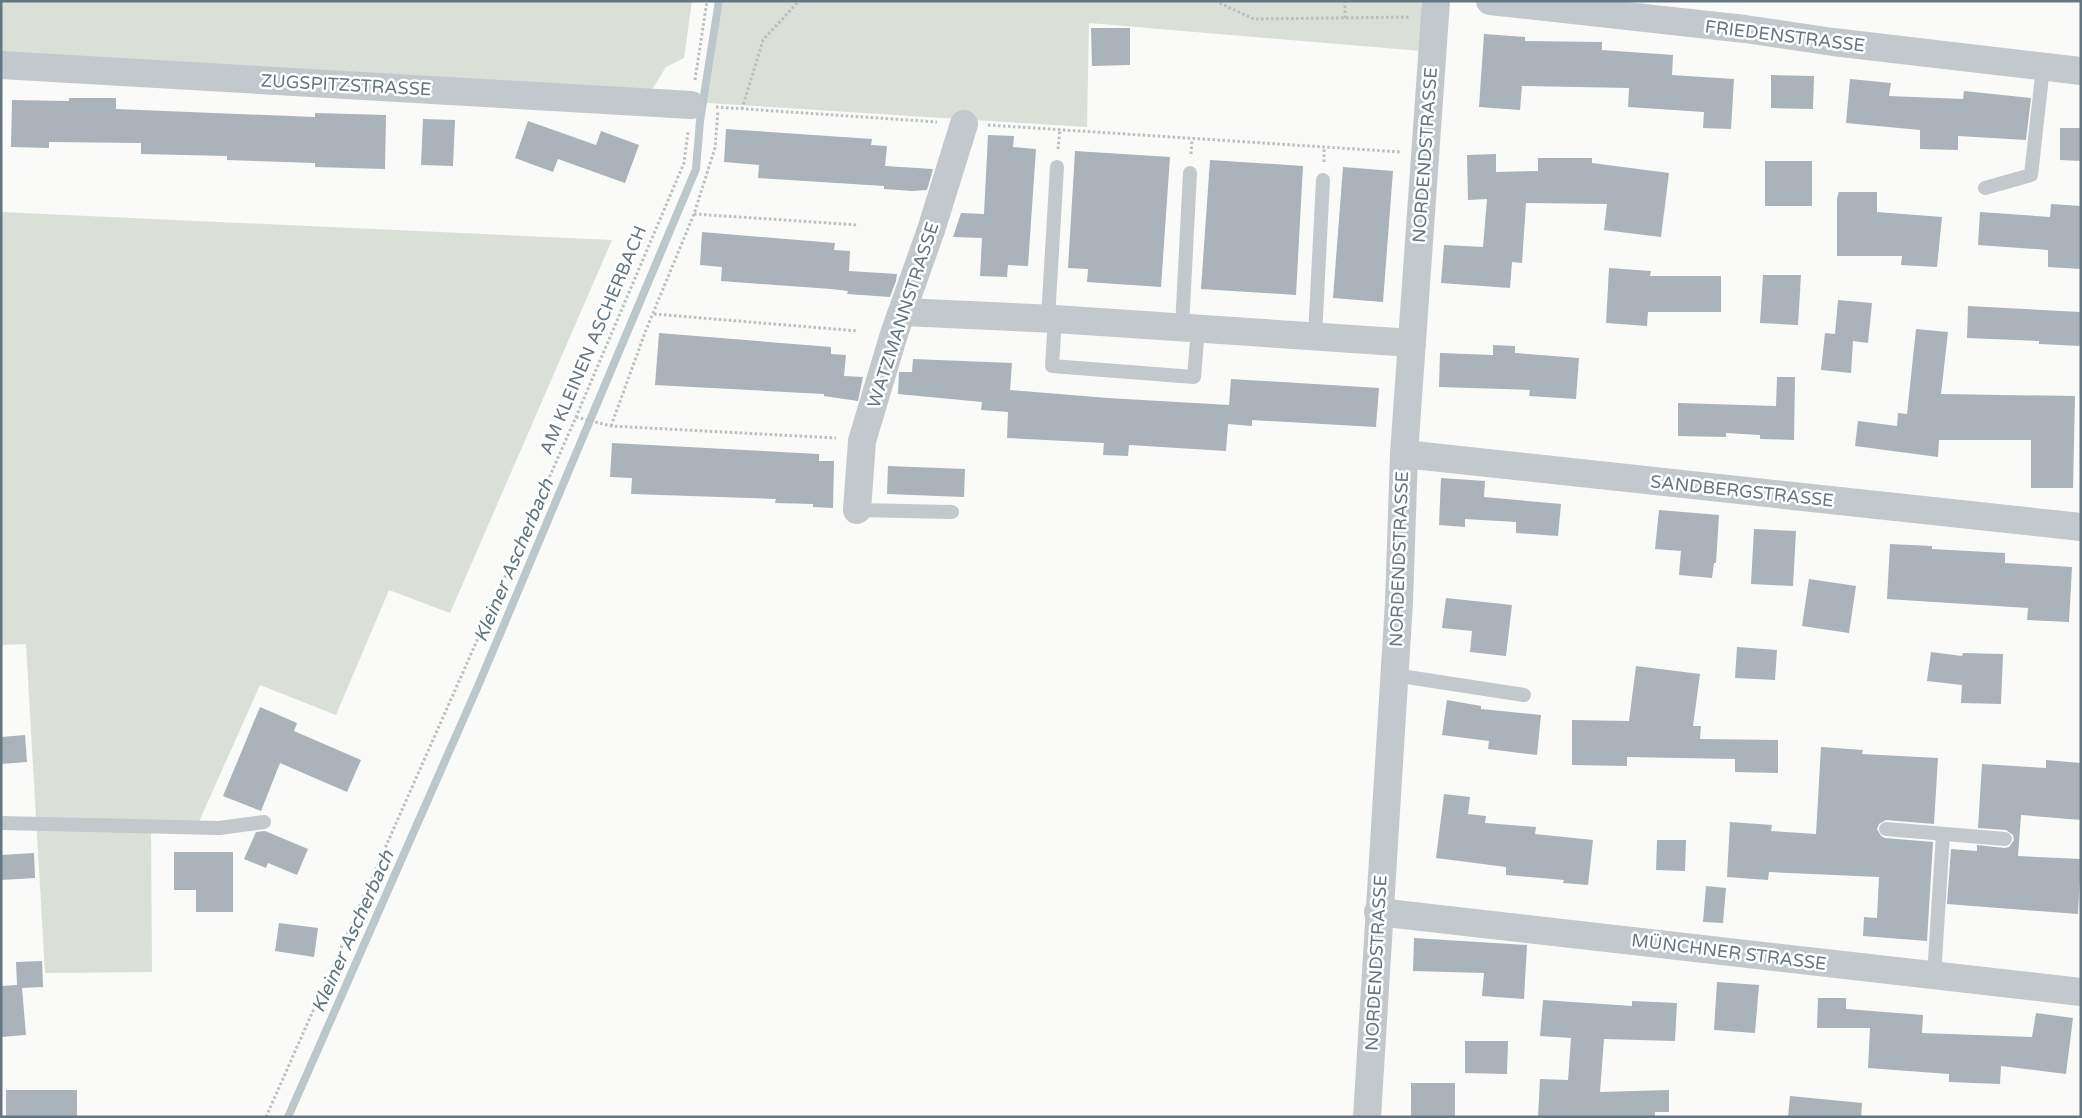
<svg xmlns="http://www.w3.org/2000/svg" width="2082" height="1118" viewBox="0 0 2082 1118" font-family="'Varela Round',sans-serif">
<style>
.green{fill:#dadfd7}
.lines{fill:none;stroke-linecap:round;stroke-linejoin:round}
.stream{stroke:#bbc7cb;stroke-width:8}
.building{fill:#aab3b9}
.path{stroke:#bbbfc2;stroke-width:3;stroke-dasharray:2.5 2.5;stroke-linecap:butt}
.service{stroke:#c3c8cc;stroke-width:14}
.minor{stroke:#c3c8cc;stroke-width:28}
.labels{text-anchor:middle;stroke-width:5;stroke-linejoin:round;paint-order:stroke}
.street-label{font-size:18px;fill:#657683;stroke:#fff}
.water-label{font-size:19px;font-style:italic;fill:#60757c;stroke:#fff}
</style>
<rect width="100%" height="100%" fill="#fafaf8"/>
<g class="green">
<polygon points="1,1 692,1 684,58 666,67 651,91 1,53"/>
<polygon points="723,1 1424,1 1421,51 1089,23 1087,127 707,103"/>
<polygon points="1,212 612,240 450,613 389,590 336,715 260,685 197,826 151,826 152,972 45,973 26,644 1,645"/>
</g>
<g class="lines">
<polyline class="stream" points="288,1117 478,686 696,169 700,121 719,1"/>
</g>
<g class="building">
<polygon points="1091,28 1130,28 1130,65 1092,66"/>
<polygon points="1484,34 1525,37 1525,41 1602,42 1602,50 1673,55 1672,75 1734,79 1731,129 1703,128 1704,112 1628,107 1629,88 1522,86 1520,110 1479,107"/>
<polygon points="1771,75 1814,76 1813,109 1771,108"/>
<polygon points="1850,79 1891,83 1889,96 1963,99 1964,91 2031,98 2026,140 1958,136 1958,150 1920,149 1920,130 1846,123"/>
<polygon points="69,98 116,98 116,109 315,117 315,113 386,115 385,169 315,167 315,163 227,160 227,156 141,154 141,143 49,142 49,148 11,147 12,100 69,101"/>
<polygon points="423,119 455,120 453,166 421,165"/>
<polygon points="528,121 596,145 601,131 639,145 625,183 558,159 553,172 515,158"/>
<polygon points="2060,128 2081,128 2081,161 2060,160"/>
<polygon points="726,129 872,139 871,145 887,146 885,166 933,169 932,173 927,190 912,191 884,189 884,186 758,178 759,165 724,162"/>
<polygon points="988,135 1014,136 1013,147 1036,149 1028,266 1008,265 1007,277 980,276 982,238 953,237 961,213 984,214"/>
<polygon points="1075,151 1170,157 1161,287 1087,282 1088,269 1068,268"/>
<polygon points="1496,154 1496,172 1538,171 1538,158 1592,158 1592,163 1669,173 1661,237 1604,230 1607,204 1526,203 1522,263 1512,262 1510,288 1441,283 1444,245 1483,247 1487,199 1468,200 1467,155"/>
<polygon points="1210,160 1303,166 1296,295 1201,289"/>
<rect x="1765" y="161" width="47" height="45"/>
<polygon points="1343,167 1393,171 1383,302 1333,298"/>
<polygon points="1839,192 1877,192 1877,212 1942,217 1937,267 1901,265 1902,256 1837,256 1837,198"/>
<polygon points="2051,204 2081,206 2081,269 2048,267 2048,250 1978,245 1980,212 2050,217"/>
<polygon points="702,232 835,243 834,250 850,251 849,271 897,274 896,281 890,297 847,294 848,291 831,289 721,281 722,267 700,265"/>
<polygon points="1609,268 1651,271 1650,276 1721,276 1721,312 1648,312 1647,326 1606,323"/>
<polygon points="1763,275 1801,275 1798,325 1760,323"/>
<polygon points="1838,300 1872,303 1868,343 1853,341 1851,373 1821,370 1825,333 1835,334"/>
<polygon points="1968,306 2081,312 2081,346 2039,344 2039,341 1967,338"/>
<polygon points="1916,329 1948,332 1941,394 2075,396 2073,488 2031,488 2031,440 1939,440 1938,457 1855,446 1858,421 1897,426 1898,413 1907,414"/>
<polygon points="659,333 831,347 831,354 846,355 844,376 863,377 858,401 824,396 824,394 655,385"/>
<polygon points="1493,345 1515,346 1515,353 1579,358 1576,399 1529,396 1530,390 1439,387 1440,353 1493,355"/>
<polygon points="913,359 1012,363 1010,390 1108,398 1229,405 1231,379 1379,388 1376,427 1252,420 1252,426 1228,424 1226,451 1129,445 1128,456 1103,455 1104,443 1007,438 1008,412 981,410 982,402 898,394 899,372 912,372"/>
<polygon points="1777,377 1795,377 1794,440 1760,439 1760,435 1726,433 1726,437 1678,436 1678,403 1776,406"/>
<polygon points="612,443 819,454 819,461 834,461 833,508 813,507 813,504 775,503 776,499 631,494 632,478 610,477"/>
<polygon points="888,466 965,469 964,497 887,494"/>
<polygon points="1441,478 1485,481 1484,497 1561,504 1558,536 1516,533 1516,522 1465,519 1465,527 1439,525"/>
<polygon points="1659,510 1719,515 1716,563 1714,563 1712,578 1679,575 1681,551 1655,549"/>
<polygon points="1754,529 1796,531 1793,586 1751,584"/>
<polygon points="1890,544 1932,546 1932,549 2005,553 2005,563 2072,567 2069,622 2027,620 2028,608 1887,599"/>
<polygon points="1809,579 1856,586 1849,633 1802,626"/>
<polygon points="1446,598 1512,605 1506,656 1470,652 1472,631 1442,628"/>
<polygon points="1737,647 1777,650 1775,680 1735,678"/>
<polygon points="1931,652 1962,656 1963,653 2003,654 2001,704 1961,703 1962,685 1927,681"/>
<polygon points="1636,666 1700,674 1693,726 1701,726 1700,739 1778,740 1778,773 1735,772 1735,759 1627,757 1627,766 1572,765 1572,720 1629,721"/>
<polygon points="1447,700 1481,706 1481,709 1541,715 1537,755 1488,749 1489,741 1442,735"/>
<polygon points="260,707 297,723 294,731 361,760 347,792 280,763 261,811 223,796"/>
<polygon points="25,735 27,762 1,764 1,737"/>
<polygon points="1821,747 1863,750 1862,754 1938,758 1934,824 1886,820 1879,824 1877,829 1881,836 1885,838 1933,842 1927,941 1863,936 1864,917 1877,918 1879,877 1769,872 1768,880 1727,877 1730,822 1772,825 1771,831 1816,834"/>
<polygon points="2046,760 2081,763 2081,820 2021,815 2018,856 2081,859 2078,914 1947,904 1951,849 1977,851 1977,845 2005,848 2009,847 2014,840 2013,835 2006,830 1978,828 1982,764 2046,768"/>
<polygon points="1444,794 1470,797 1468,814 1486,816 1485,823 1536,827 1535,834 1593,840 1588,885 1563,883 1564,880 1506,875 1506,867 1436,858"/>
<polygon points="265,831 308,849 297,875 268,863 266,868 244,859 256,832"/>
<polygon points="1657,840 1686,840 1685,871 1656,870"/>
<polygon points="174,852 233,852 233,912 196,912 196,890 174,890"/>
<polygon points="34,853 35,878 1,880 1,855"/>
<polygon points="1706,886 1726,888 1723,923 1703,922"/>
<polygon points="279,923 318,928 314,957 275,951"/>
<polygon points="1414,938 1527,945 1524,999 1482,996 1484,973 1413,971"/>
<polygon points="42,961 43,987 22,988 26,1035 1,1037 1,986 17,985 16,962"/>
<polygon points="1717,982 1759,985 1755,1033 1714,1030"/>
<polygon points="1818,998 1846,998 1846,1009 1923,1015 1922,1033 2032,1037 2036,1013 2073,1018 2066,1074 2001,1066 2000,1084 1949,1082 1949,1074 1868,1068 1870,1028 1817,1028"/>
<polygon points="1543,1000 1632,1006 1632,1001 1677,1003 1675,1041 1604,1039 1600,1092 1669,1090 1669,1112 1655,1112 1655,1117 1538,1117 1540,1079 1568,1080 1571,1038 1540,1036"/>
<polygon points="1465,1041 1508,1041 1507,1074 1465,1073"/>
<rect x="1411" y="1083" width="44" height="34"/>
<rect x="6" y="1090" width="71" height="27"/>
<polygon points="1790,1096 1862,1103 1861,1117 1788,1117"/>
</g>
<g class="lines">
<g class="path">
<polyline points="1215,1 1254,19 1411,17"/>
<polyline points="1345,18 1345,1"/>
<polyline points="695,80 707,1"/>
<polyline points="716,107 937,122"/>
<polyline points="742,109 763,40 799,1"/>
<polyline points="988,125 1401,152"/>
<polyline points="1058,149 1060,129"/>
<polyline points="1191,154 1192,140"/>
<polyline points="1324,162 1324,147"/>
<polyline points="694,214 858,225"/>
<polyline points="654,314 858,331"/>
<polyline points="576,417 611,426 836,438"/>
<polyline points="611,426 646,330 694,214 715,148 718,110"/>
<polyline points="266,1117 576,417 684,163 688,131"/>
</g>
<g class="service">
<polyline points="1985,188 2031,175 2043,67"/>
<polyline points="1048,318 1057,167"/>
<polyline points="1055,319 1052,366 1194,377 1198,328"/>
<polyline points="1182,327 1190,173"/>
<polyline points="1315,336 1323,180"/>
<polyline points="857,510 952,512"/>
<polyline points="1394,675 1524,695"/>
<polyline points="1,823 219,828 264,822"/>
<polyline points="1886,829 2005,839"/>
<polyline points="1934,976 1943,834"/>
</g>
<g class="minor">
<polyline points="1490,1 1745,29 1833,42 2081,71"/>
<polyline points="1,65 691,105"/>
<polyline points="903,312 1055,319 1412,343"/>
<polyline points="1404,454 2081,527"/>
<polyline points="857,510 862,441 894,334 931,230 964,124"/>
<polyline points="1378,912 2081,992"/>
<polyline points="1367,1117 1399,602 1404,454 1436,1"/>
</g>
</g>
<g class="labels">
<g class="street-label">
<text transform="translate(1785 36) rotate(7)" y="6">FRIEDENSTRASSE</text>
<text transform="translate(346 85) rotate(3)" y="6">ZUGSPITZSTRASSE</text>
<text transform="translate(1425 155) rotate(-86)" y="6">NORDENDSTRASSE</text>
<text transform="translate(903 315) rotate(-72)" y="6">WATZMANNSTRASSE</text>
<text transform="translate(593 340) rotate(-67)" y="6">AM KLEINEN ASCHERBACH</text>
<text transform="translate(1742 491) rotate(6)" y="6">SANDBERGSTRASSE</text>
<text transform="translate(1399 559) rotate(-88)" y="6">NORDENDSTRASSE</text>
<text transform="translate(1729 952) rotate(7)" y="6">MÜNCHNER STRASSE</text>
<text transform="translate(1376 963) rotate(-87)" y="6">NORDENDSTRASSE</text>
</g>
<g class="water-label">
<text transform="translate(513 560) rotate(-67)" y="7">Kleiner Ascherbach</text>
<text transform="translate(352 931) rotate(-66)" y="7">Kleiner Ascherbach</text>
</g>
</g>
<rect width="2082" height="1118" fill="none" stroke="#657683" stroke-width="5"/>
</svg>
